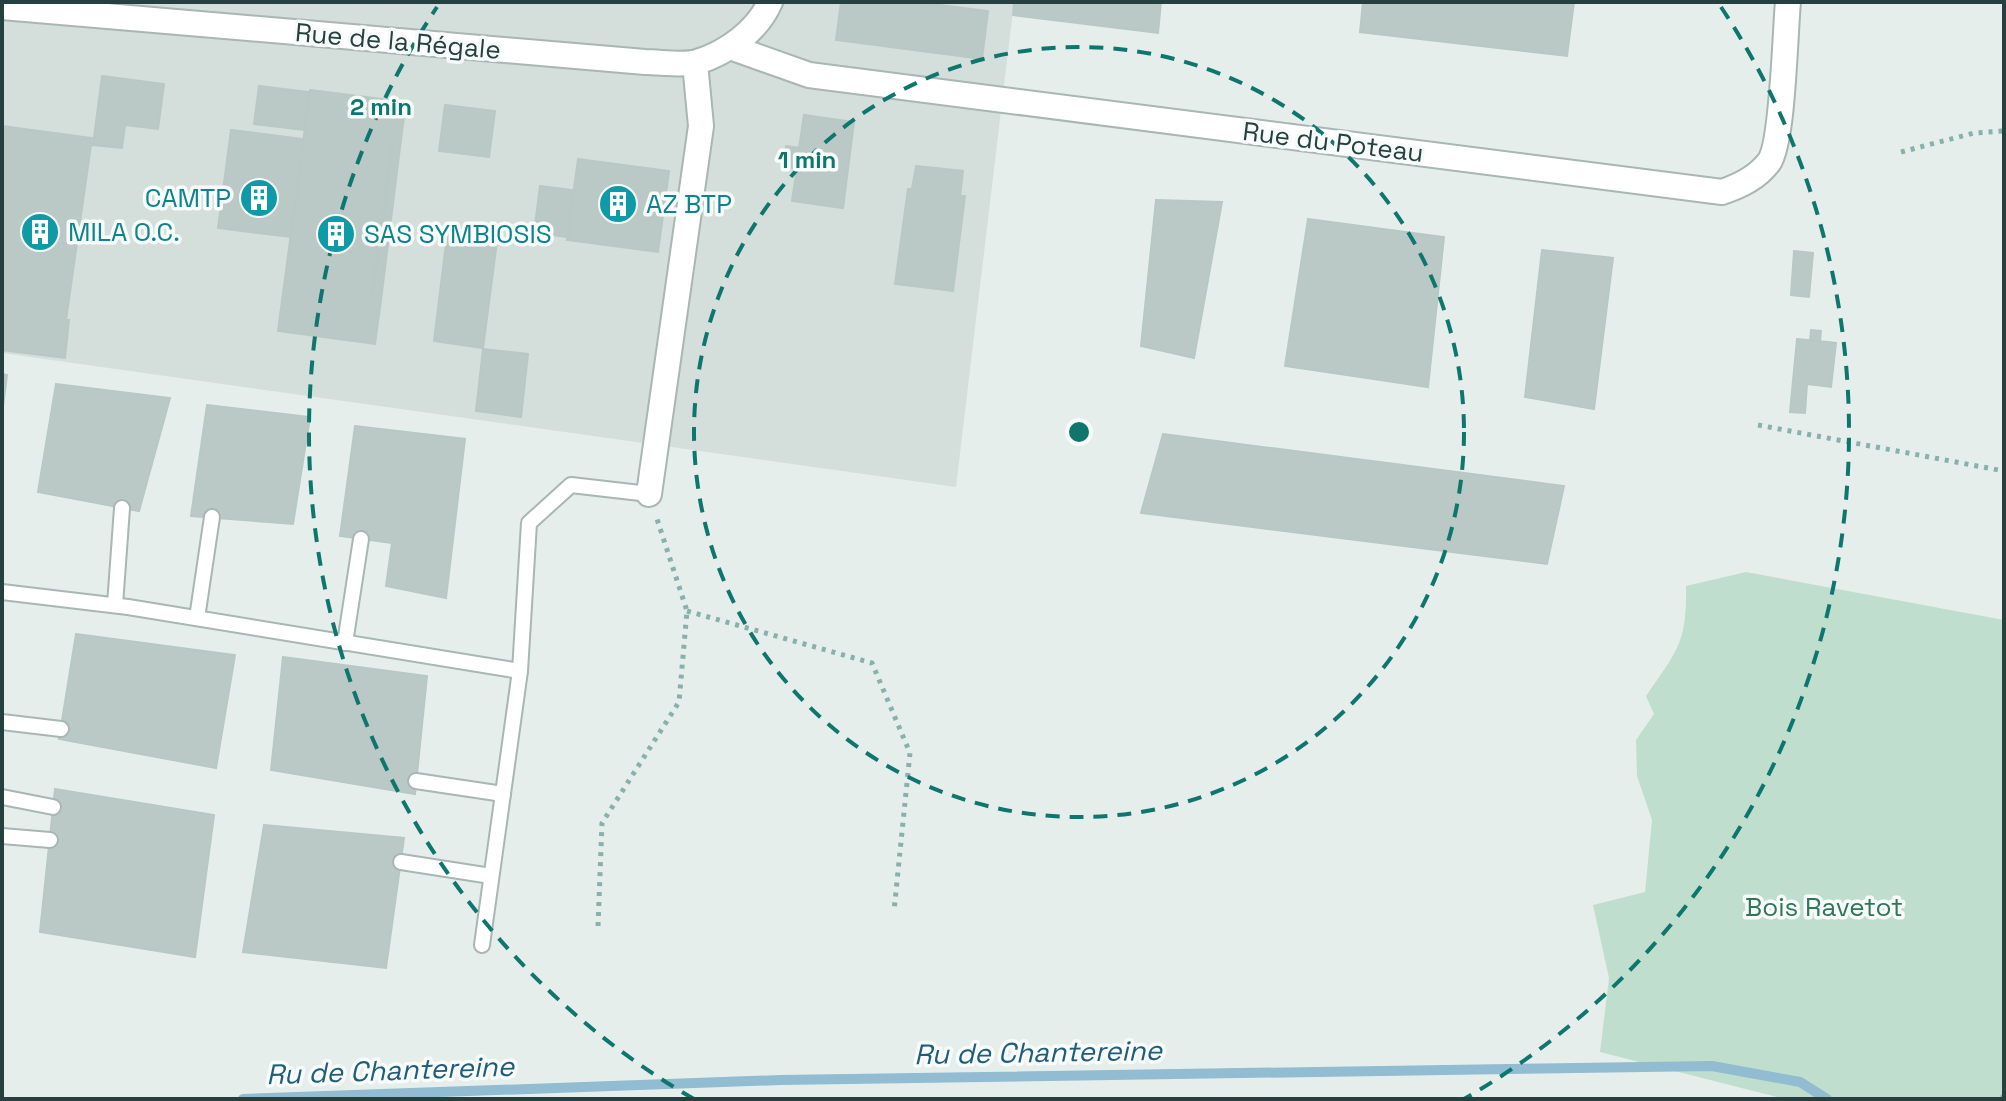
<svg xmlns="http://www.w3.org/2000/svg" width="2006" height="1101" viewBox="0 0 2006 1101" font-family="'Space Grotesk',sans-serif">
<style>
.built{fill:#d4dedb}
.green{fill:#c0decd}
.lines{fill:none;stroke-linecap:round;stroke-linejoin:round}
.stream{stroke:#91bcd1;stroke-width:10}
.building{fill:#bbc9c6;stroke:#b8c8c4;stroke-width:2}
.lane-casing{stroke:#a8b6b4;stroke-width:18}
.street-casing{stroke:#a8b6b4;stroke-width:28}
.path{stroke:#88b1ab;stroke-width:5;stroke-dasharray:4 6;stroke-linecap:butt}
.lane{stroke:#fff;stroke-width:14}
.street{stroke:#fff;stroke-width:24}
.ring{fill:none;stroke:#0f766e;stroke-width:4;stroke-dasharray:14 10}
.labels{text-anchor:middle;stroke-width:7;stroke-linejoin:round;paint-order:stroke}
.street-label{font-size:26px;fill:#25403e;stroke:#f7fbf9}
.culture-label{font-size:26px;fill:#0d838f;stroke:#f7fbf9;text-anchor:start}
.park-label{font-size:26px;fill:#307657;stroke:#f7fbf9}
.water-label{font-size:28px;font-style:italic;fill:#205d7b;stroke:#f7fbf9}
.centre{fill:#0f766e;stroke:#f7fbf9;stroke-width:4}
.ring-label{font-size:24px;text-anchor:middle;font-weight:bold;fill:#0f766e;stroke:#f7fbf9;stroke-width:7;stroke-linejoin:round;paint-order:stroke}
</style>
<rect width="100%" height="100%" fill="#e6eeec"/>
<polygon class="built" points="2,2 1014,2 956,487 2,353"/>
<path class="green" d="M1746,572L2004,620V1099H1785L1600,1052L1609,978L1593,905L1645,892L1652,820L1637,776L1636,740L1654,714L1646,696C1677,651 1687,643 1686,586Z"/>
<g class="lines">
<polyline class="stream" points="243,1099 781,1080 1712,1066 1800,1082 1827,1099"/>
</g>
<g class="building">
<polygon points="841,2 917,2 988,11 982,59 836,40"/>
<polygon points="1014,2 1161,2 1158,33 1013,15"/>
<polygon points="1363,2 1574,2 1567,56 1360,32"/>
<polygon points="102,76 164,84 158,129 125,125 122,148 93,145"/>
<polygon points="259,86 309,92 304,130 254,124"/>
<polygon points="310,90 406,102 401,139 393,138 372,299 381,300 375,344 278,331"/>
<polygon points="445,105 495,111 489,157 439,151"/>
<polygon points="804,115 854,122 843,208 792,201 797,168 784,167 786,146 799,148"/>
<polygon points="2,126 92,138 66,320 69,320 65,358 2,350"/>
<polygon points="231,130 303,139 291,237 218,228"/>
<polygon points="393,138 401,139 381,300 372,299"/>
<polygon points="578,159 669,171 658,252 567,240"/>
<polygon points="916,166 963,171 960,196 965,196 953,291 895,284 908,189 912,189"/>
<polygon points="540,186 573,190 567,237 534,233"/>
<polygon points="1156,200 1222,202 1194,358 1141,346"/>
<polygon points="1308,219 1444,237 1428,387 1285,366"/>
<polygon points="448,227 498,234 483,348 434,341"/>
<polygon points="1542,250 1613,258 1594,409 1525,397"/>
<polygon points="1794,251 1813,253 1809,297 1791,295"/>
<polygon points="1811,330 1821,331 1820,342 1810,341"/>
<polygon points="1797,339 1836,343 1831,387 1807,384 1805,413 1790,412"/>
<polygon points="483,349 528,354 521,417 476,411"/>
<polygon points="2,374 7,375 2,414"/>
<polygon points="56,384 170,398 139,511 38,492"/>
<polygon points="207,405 310,417 293,524 191,516"/>
<polygon points="355,426 465,439 446,598 386,586 392,543 340,536"/>
<polygon points="1163,434 1564,486 1547,564 1141,513"/>
<polygon points="76,634 235,655 216,768 59,739"/>
<polygon points="283,657 427,676 415,794 271,770"/>
<polygon points="55,789 214,815 195,957 40,932"/>
<polygon points="264,825 404,838 386,968 243,952"/>
</g>
<g class="lines">
<defs>
<g id="lane">
<polyline points="2,592 128,607 520,671 529,523 571,485 649,494"/>
<polyline points="115,605 122,508"/>
<polyline points="197,618 212,517"/>
<polyline points="345,643 361,539"/>
<polyline points="2,722 61,729"/>
<polyline points="416,781 503,794"/>
<polyline points="2,797 53,807"/>
<polyline points="2,836 50,840"/>
<polyline points="401,862 491,876"/>
<polyline points="482,945 520,671"/>
</g>
<g id="street">
<path d="M2,7L645,62C661,62 682,66 697,62C727,53 758,30 770,2"/>
<path d="M730,47L809,75L1722,192C1740,186 1757,178 1769,162C1783,143 1785,32 1788,2"/>
<polyline points="649,494 701,126 695,63"/>
</g>
</defs>
<use href="#lane" class="lane-casing"/>
<use href="#street" class="street-casing"/>
<g class="path">
<polyline points="1901,152 1974,133 2004,131"/>
<polyline points="1758,425 2004,471"/>
<polyline points="687,611 872,663 910,753 894,911"/>
<polyline points="598,926 602,823 679,702 687,611 657,519"/>
<polyline points="2002,1099 2004,1093"/>
</g>
<use href="#lane" class="lane"/>
<use href="#street" class="street"/>
</g>
<g class="ring">
<circle cx="1079" cy="432" r="385"/>
<path d="M694 1099A770 770 0 0 1 437 7M1721 7A770 770 0 0 1 1464 1099"/>
</g>
<defs>
<symbol id="building-disc" viewBox="-11 -11 22 22"><circle r="9.5" fill="#0f9aa8" stroke="#f7fbf9"/><path d="M-4-6H4V6H1V3H-1V6H-4ZM-2.5-4.3h1.7v1.8h-1.7ZM.8-4.3h1.7v1.8H.8ZM-2.5-1h1.7V.8h-1.7ZM.8-1h1.7V.8H.8Z" fill="#fff"/></symbol>
</defs>
<g fill-rule="evenodd">
<use href="#building-disc" x="237" y="176" width="44" height="44"/>
<use href="#building-disc" x="596" y="182" width="44" height="44"/>
<use href="#building-disc" x="18" y="210" width="44" height="44"/>
<use href="#building-disc" x="314" y="212" width="44" height="44"/>
</g>
<g class="labels">
<g class="street-label">
<text transform="translate(398 41) rotate(5)" y="9">Rue de la Régale</text>
<text transform="translate(1333 142) rotate(7)" y="9">Rue du Poteau</text>
</g>
<g class="culture-label">
<text x="231" y="207" text-anchor="end">CAMTP</text>
<text x="646" y="213">AZ BTP</text>
<text x="68" y="241">MILA O.C.</text>
<text x="364" y="243">SAS SYMBIOSIS</text>
</g>
<g class="park-label">
<text x="1824" y="916">Bois Ravetot</text>
</g>
<g class="water-label">
<text transform="translate(1038 1052) rotate(-1)" y="10">Ru de Chantereine</text>
<text transform="translate(390 1070) rotate(-2)" y="10">Ru de Chantereine</text>
</g>
</g>
<circle cx="1079" cy="432" r="12" class="centre"/>
<g class="ring-label">
<text x="381" y="115">2 min</text>
<text x="807" y="168">1 min</text>
</g>
<rect width="2006" height="1101" fill="none" stroke="#25403e" stroke-width="8"/>
</svg>
